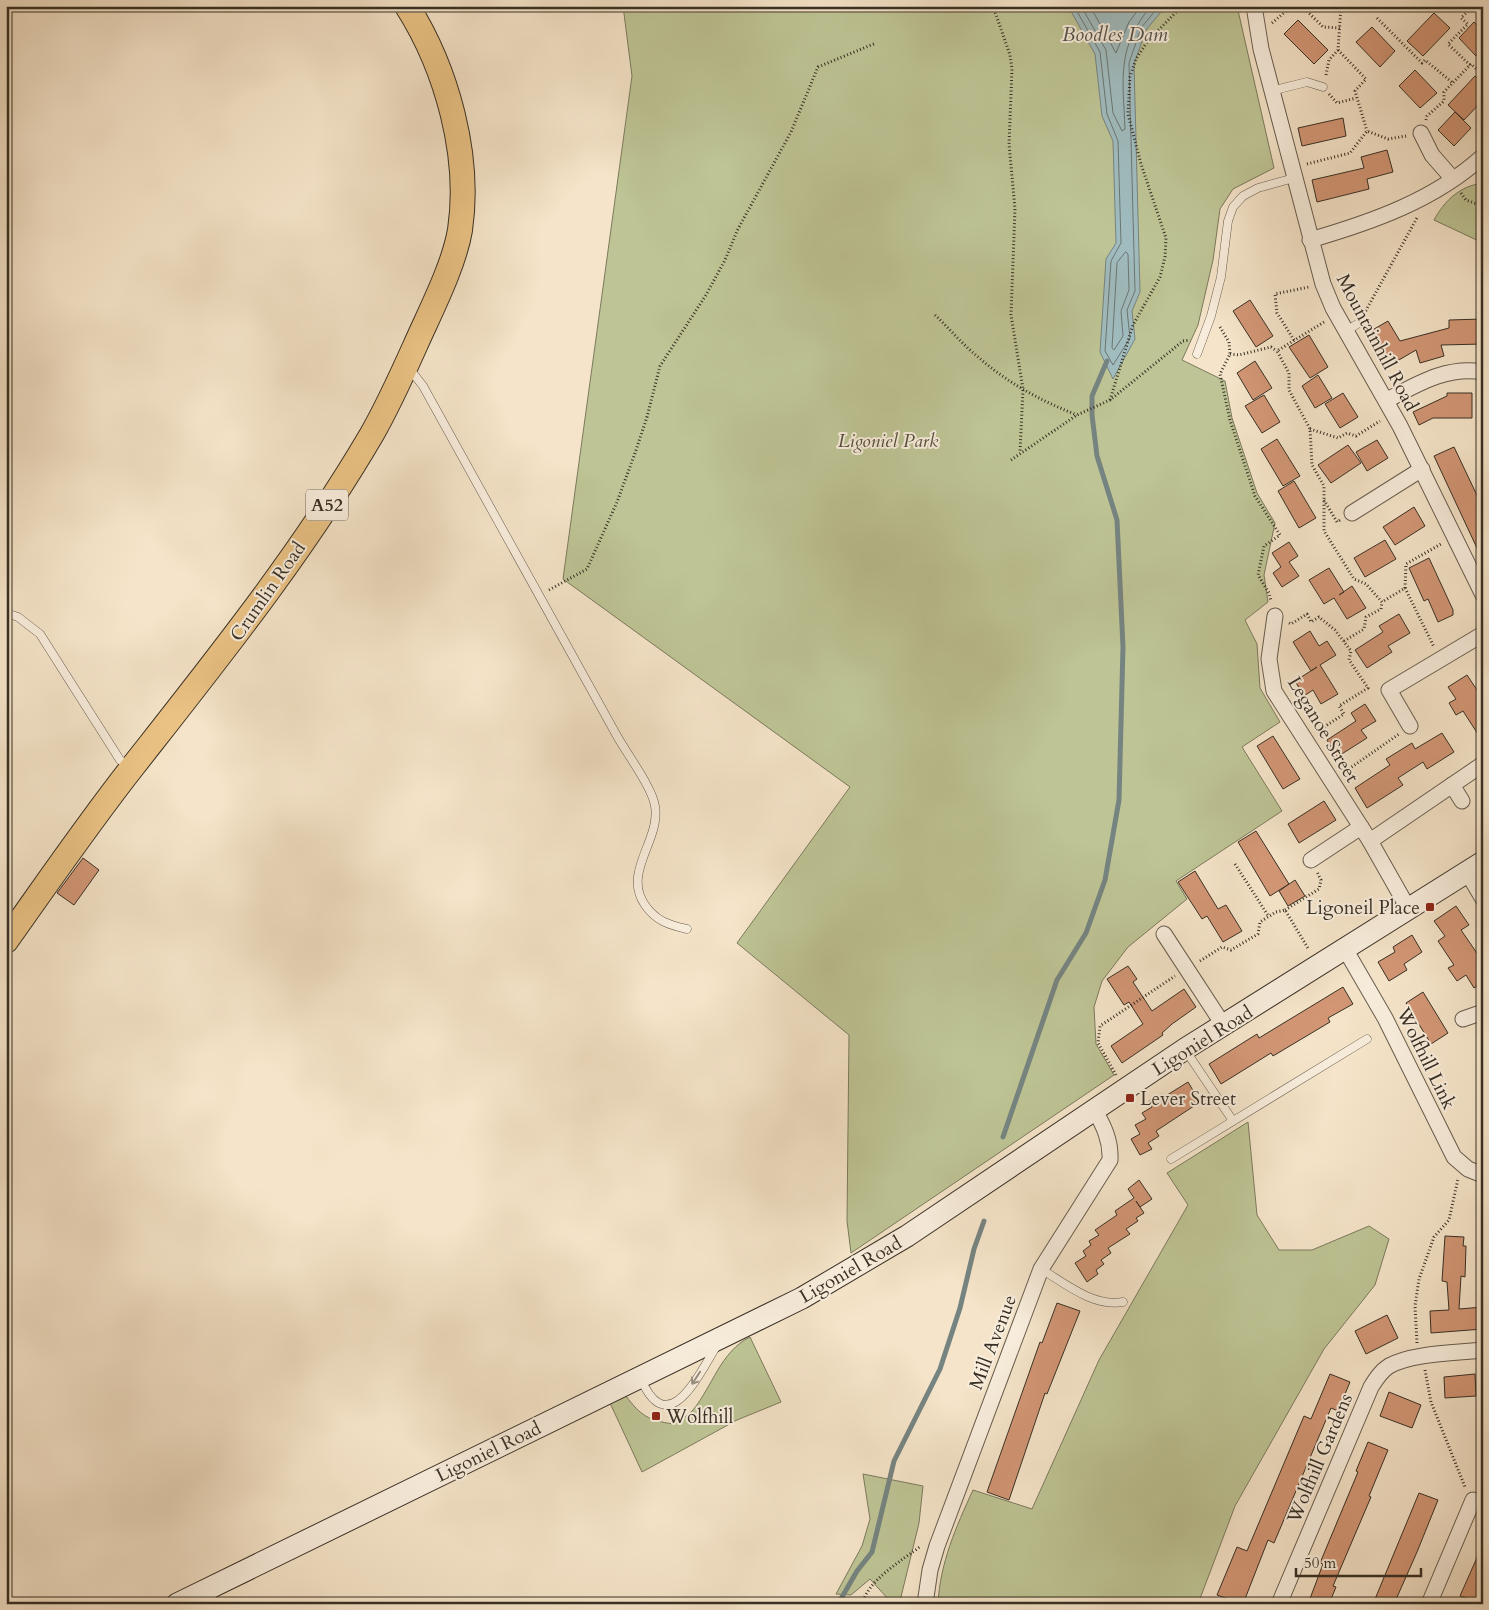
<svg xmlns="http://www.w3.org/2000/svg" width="1489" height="1610" viewBox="0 0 1489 1610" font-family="Cardo,serif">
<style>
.green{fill:#bec495;stroke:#7b7a5d}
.water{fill:#a0bcbf;stroke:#768481}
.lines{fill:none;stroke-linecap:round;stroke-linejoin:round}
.shore{stroke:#6c7672;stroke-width:1}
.stream{stroke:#768481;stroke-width:5}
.building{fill:#d29675;stroke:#383025}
.lane-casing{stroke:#675d4e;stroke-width:9}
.street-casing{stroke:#675d4e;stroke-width:17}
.secondary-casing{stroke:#383025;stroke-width:23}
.primary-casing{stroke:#383025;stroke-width:26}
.path{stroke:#383025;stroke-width:3;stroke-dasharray:1 2.5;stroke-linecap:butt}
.lane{stroke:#f8eddc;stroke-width:8}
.street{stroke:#f8eddc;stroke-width:15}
.secondary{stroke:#f8eddc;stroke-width:21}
.primary{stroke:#eac284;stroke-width:24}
.oneway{stroke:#988e80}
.poi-dot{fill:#8f2418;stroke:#f8eddc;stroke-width:2}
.labels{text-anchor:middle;stroke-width:4;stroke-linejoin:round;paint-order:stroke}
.shield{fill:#f8eddc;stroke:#72695c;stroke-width:1}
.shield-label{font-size:18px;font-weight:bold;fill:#383025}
.street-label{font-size:19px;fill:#383025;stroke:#f8eddc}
.park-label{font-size:19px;font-style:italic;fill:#534e3b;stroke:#f8eddc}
.poi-label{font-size:19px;fill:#383025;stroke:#f8eddc;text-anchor:start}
.water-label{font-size:20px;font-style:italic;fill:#52534c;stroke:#f8eddc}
</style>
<rect width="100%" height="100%" fill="#f5e4c9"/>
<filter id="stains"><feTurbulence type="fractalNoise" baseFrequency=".004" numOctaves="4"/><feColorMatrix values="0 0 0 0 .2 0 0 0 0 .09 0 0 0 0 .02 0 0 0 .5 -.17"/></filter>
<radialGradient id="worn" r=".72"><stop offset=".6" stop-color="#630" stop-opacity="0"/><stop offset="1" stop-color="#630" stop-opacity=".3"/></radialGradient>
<g class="green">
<polygon points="623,6 1237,6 1274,168 1233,189 1220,209 1213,260 1198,325 1182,360 1225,381 1232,418 1257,493 1275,523 1264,575 1268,602 1245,620 1257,644 1260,688 1280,722 1242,747 1282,811 1176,881 1187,899 1128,947 1102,981 1094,1007 1096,1044 1114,1075 851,1253 847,1221 849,1035 737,943 850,787 563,579 632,76"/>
<path d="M1483,183V243L1434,220C1445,200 1460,186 1483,183Z"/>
<path d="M1248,1122L1257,1215L1279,1250H1312L1369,1226L1389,1239L1375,1285L1324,1349L1235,1506L1198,1604H938C940,1563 956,1527 973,1490L1032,1509L1099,1360L1188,1205L1167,1173Z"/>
<path d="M750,1337L781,1402L737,1420L642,1472L610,1403L626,1396C641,1416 648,1420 673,1424C679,1420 688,1416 693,1410C712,1387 721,1351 750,1337Z"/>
<polygon points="863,1474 923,1486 919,1523 900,1601 889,1600 870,1579 851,1595 836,1594 862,1546 870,1519"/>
</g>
<polygon class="water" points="1068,6 1166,6 1146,30 1134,64 1140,292 1132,311 1135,339 1113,379 1100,352 1106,259 1116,243 1113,141 1102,116 1095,54"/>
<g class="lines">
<g class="shore">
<polyline points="1074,6 1100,52 1107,114 1118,141 1121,243 1111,261 1105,351 1113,365 1130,338 1127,310 1135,291 1129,63 1141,28 1159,6"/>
<path d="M1081,6L1106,50L1113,113L1122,131L1125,129C1123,78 1116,48 1151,6"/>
<polyline points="1090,6 1116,53 1129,22 1141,6"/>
<polygon points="1126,252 1128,254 1129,290 1121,311 1123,336 1114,350 1112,348 1117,263"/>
</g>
<g class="stream">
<polyline points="1003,1137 1057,980 1086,933 1105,880 1119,800 1123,647 1117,520 1097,456 1092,415 1092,396 1107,361"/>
<polyline points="838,1604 857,1571 872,1552 894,1461 940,1369 960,1308 974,1249 984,1221"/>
</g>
</g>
<g class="building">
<polygon points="1434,13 1450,28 1423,56 1407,41"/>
<polygon points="1298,20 1328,50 1314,64 1284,34"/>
<polygon points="1474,22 1483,31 1483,49 1476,56 1459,38"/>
<polygon points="1372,27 1395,51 1380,67 1356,42"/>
<polygon points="1415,70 1437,93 1420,108 1399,86"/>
<polygon points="1475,76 1483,83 1483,100 1464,120 1448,105"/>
<polygon points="1455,112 1471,128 1454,146 1438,130"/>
<polygon points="1343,118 1346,136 1302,146 1298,128"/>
<polygon points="1387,150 1393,172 1367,179 1369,189 1317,202 1312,180 1364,168 1361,157"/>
<polygon points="1250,300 1273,336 1256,347 1233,311"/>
<polygon points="1483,319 1483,344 1441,345 1444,356 1420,363 1416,350 1387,367 1369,332 1388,321 1400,341 1449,328 1449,320"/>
<polygon points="1309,335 1328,367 1310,378 1289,347"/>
<polygon points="1255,361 1272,388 1253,400 1237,373"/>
<polygon points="1318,375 1332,398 1315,408 1302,386"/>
<polygon points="1343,393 1358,417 1340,428 1325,404"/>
<polygon points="1447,393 1472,393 1472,418 1433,418 1419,425 1413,412 1447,396"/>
<polygon points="1264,395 1280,422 1262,433 1245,406"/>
<polygon points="1277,439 1300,476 1283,486 1261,449"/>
<polygon points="1377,440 1388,458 1367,471 1356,452"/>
<polygon points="1348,445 1361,463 1331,483 1318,465"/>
<polygon points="1454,447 1483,508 1483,561 1434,456"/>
<polygon points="1294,481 1316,518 1299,528 1278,491"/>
<polygon points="1414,507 1425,526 1395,545 1383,527"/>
<polygon points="1385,540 1396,559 1365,577 1354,558"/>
<polygon points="1289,542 1298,556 1289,562 1299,576 1282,587 1273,573 1281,567 1272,553"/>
<polygon points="1429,558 1453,610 1453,615 1438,622 1428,599 1424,601 1409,568"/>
<polygon points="1329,568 1344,592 1339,595 1352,586 1366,608 1347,619 1334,598 1324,604 1309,580"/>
<polygon points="1399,614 1410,633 1388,646 1392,652 1367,668 1355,650 1383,632 1379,626"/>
<polygon points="1310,631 1319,646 1327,641 1336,655 1320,665 1338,694 1321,704 1313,690 1304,696 1295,681 1317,667 1311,671 1293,642"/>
<polygon points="1467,675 1483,699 1483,742 1463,711 1456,715 1449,703 1456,699 1448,687"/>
<polygon points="1365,704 1376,721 1361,730 1367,738 1337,757 1327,740 1356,721 1351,713"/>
<polygon points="1442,733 1454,752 1427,769 1423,762 1398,778 1403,785 1367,808 1355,788 1390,765 1386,759 1412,743 1415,749"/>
<polygon points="1273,736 1300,779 1283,789 1257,746"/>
<polygon points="1324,801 1336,820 1299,843 1288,824"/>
<polygon points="1256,831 1289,884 1270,896 1238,842"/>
<polygon points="83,858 99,870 74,905 57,893"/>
<polygon points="1195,871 1218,909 1226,905 1242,931 1223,942 1207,916 1202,919 1178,882"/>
<polygon points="1295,880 1305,896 1288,906 1279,891"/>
<polygon points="1456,906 1469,925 1461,930 1483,962 1483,982 1474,988 1466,975 1457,981 1448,968 1454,965 1438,941 1445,936 1434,921"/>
<polygon points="1412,935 1422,952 1404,964 1407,970 1389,981 1378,962 1395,952 1393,947"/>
<polygon points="1128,966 1137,979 1133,982 1152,1011 1184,989 1196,1007 1172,1024 1162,1033 1163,1035 1122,1063 1111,1046 1143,1024 1129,1002 1124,1005 1107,979"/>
<polygon points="1343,987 1353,1004 1328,1018 1330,1022 1273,1056 1271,1053 1221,1084 1209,1064 1257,1034 1259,1038"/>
<polygon points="1423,992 1448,1033 1431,1044 1406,1003"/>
<polygon points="1188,1082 1200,1102 1156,1131 1159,1136 1148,1143 1152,1149 1140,1155 1131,1139 1140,1134 1135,1125 1146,1119 1142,1113 1152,1107 1149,1101 1162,1094 1164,1097"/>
<polygon points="1139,1180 1152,1199 1140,1207 1136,1201 1144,1213 1136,1218 1138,1221 1126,1229 1130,1234 1108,1248 1111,1253 1101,1260 1104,1264 1096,1270 1098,1274 1087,1282 1075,1263 1086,1256 1083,1251 1091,1245 1089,1241 1099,1235 1095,1230 1117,1215 1115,1211 1134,1198 1128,1189"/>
<polygon points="1445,1236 1464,1237 1463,1246 1466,1246 1465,1277 1461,1276 1459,1309 1483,1307 1483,1329 1431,1333 1430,1311 1449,1310 1447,1282 1442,1281"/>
<polygon points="1057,1303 1080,1311 1047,1394 1045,1393 1009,1500 987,1492 1040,1342 1042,1343"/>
<polygon points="1387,1315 1398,1338 1366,1354 1355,1331"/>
<polygon points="1330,1374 1350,1382 1338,1411 1331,1408 1274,1543 1268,1540 1243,1604 1217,1595 1237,1547 1247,1551 1304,1416 1311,1419"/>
<polygon points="1475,1374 1476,1396 1445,1398 1444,1377"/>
<polygon points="1389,1392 1421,1405 1412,1428 1380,1416"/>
<polygon points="1368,1442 1388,1450 1369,1496 1371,1497 1333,1586 1336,1587 1329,1604 1308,1604 1323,1564 1320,1563 1358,1472 1356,1471"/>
<polygon points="1419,1493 1438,1500 1417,1552 1394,1604 1373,1604"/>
<polygon points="1483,1544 1483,1595 1479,1603 1460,1596"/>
</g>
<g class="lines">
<defs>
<g id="lane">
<polyline points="1271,91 1307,82 1323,87"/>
<polyline points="1346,331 1359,323"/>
<polyline points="1197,354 1211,316 1221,277 1228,221 1233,207 1243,196 1258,188 1294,178"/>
<path d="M409,368L423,386L617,736C627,754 652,787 655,806C661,840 622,872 645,905C656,921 669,925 687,929"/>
<polyline points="6,613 18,617 40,634 120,760 130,766"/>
<polyline points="1186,1051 1233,1121"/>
<polyline points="1171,1159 1367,1039"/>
<path d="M1041,1269C1066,1284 1093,1307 1123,1302"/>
<path d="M641,1379C668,1441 698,1376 716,1347"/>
<polyline points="210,1590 214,1604"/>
</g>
<g id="street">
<polyline points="1254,6 1261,49 1323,284 1333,308 1400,426 1483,595"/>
<polyline points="1421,133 1432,155 1453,179"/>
<path d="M1310,240C1372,222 1435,200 1483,156"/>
<path d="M1387,400C1418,384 1446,366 1483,372"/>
<polyline points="1352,513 1422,469"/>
<polyline points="1275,616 1269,659 1274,691 1370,841 1408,908"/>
<polyline points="1410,726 1389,690 1483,634"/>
<polyline points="1452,785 1462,801"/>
<polyline points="1370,841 1483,764"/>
<polyline points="1311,860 1361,827"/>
<polyline points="1467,872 1483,899"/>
<polyline points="1164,934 1224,1026"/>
<polyline points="1345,949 1385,1018 1454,1157 1468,1169 1483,1175"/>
<polyline points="1463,1019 1483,1012"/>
<path d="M925,1604L930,1570L937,1546L1041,1269L1110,1160C1111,1141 1104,1126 1094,1109"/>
<path d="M1279,1604L1371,1387C1376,1379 1381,1371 1389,1366C1412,1353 1456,1353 1483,1350"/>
<polyline points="1429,1604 1473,1500"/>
</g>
<polyline id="secondary" points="177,1604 802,1298 907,1236 1185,1049 1483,862"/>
<path id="primary" d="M6,941C48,882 89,822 134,765C218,658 303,552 372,434C388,406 402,375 415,346C430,312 454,266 460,230C471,156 447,69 407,6"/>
</defs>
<use href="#lane" class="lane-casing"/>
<use href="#street" class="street-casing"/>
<use href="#secondary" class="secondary-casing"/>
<use href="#primary" class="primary-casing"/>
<g class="path">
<polyline points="993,6 1010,55 1012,69 1009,144 1015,209 1011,315 1023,389 1020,452"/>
<polyline points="1302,6 1323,27 1341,28"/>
<polyline points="1377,18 1422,63 1425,60 1453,83"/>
<polyline points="1272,23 1292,6"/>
<polyline points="1338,50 1366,79 1355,91 1367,131"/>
<polyline points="1470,65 1448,44 1468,24 1461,18 1473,6"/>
<polyline points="1326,75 1329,60 1338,50 1341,6"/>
<polyline points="1329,94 1337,103 1356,98"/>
<polyline points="1426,120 1427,116 1444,101 1444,92 1471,64 1483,75"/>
<polyline points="1307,164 1350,153 1367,131 1388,139 1406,136"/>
<polyline points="1461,193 1466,200 1483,206"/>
<polyline points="1364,314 1418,216"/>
<path d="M935,315C949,328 962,344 977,356C1006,382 1041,401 1077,415"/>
<polyline points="1324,322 1277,351 1289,373 1289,390 1310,429 1312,465 1324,486 1324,531 1354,579 1366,584 1382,602 1405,588 1434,647"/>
<polyline points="1220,327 1229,342 1230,354 1220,374 1230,420 1255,496 1280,535 1264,546 1258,575 1269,593 1271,601"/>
<polyline points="1294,340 1277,313 1275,294 1309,287"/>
<polyline points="1230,354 1239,355 1271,347 1277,351"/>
<polyline points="1110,400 1133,325 1160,277 1165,257 1166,238 1141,164 1128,114 1130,77 1136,59 1147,42 1182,6"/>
<polyline points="1310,429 1338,438 1347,433 1356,436 1380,421"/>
<polyline points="1011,460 1077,415 1110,400 1183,341 1190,340"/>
<polyline points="1324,500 1337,522 1340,520"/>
<polyline points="1405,588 1406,564 1441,544"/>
<polyline points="549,590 587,569 617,502 634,456 647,417 660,366 706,295 725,260 738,229 791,132 818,67 876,43"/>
<polyline points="1289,623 1291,624 1307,614 1311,622 1319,617 1335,630 1351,651 1349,660 1368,688 1339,706 1344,714 1318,731"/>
<polyline points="1344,641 1364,629 1366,617 1381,609 1382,602"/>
<polyline points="1343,773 1399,734"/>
<polyline points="1235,864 1269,917"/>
<polyline points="1285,910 1319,889 1321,880 1317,872"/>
<polyline points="1200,961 1222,947 1231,950 1258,934 1260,922 1276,912 1285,910 1309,950"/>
<polyline points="1116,1075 1098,1043 1100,1026 1175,976"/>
<polyline points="1417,1343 1415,1306 1419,1279 1434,1237 1449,1220 1458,1179"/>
<polyline points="1425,1370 1431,1402 1465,1487"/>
<path d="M863,1604C865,1582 904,1559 921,1546"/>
</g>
<use href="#lane" class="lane"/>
<use href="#street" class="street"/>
<use href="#secondary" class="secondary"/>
<use href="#primary" class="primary"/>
</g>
<defs><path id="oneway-shaft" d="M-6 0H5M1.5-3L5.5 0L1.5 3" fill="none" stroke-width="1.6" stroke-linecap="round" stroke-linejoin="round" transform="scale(1.25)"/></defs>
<use class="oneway" href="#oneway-shaft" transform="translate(696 1378) rotate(123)"/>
<g class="poi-dot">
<rect x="1425" y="902" width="10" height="10" rx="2.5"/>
<rect x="1125" y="1093" width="10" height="10" rx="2.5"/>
<rect x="651" y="1411" width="10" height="10" rx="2.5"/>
</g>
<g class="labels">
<rect class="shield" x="306" y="489.5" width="42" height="31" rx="4"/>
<g class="shield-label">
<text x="327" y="511">A52</text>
</g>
<g class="street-label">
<text transform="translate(1378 342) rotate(62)" y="7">Mountainhill Road</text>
<text transform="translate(267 591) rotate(-55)" y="7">Crumlin Road</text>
<text transform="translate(1324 729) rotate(59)" y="7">Leganoe Street</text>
<text transform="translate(1202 1040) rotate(-32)" y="7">Ligoniel Road</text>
<text transform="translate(1427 1058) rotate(64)" y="7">Wolfhill Link</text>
<text transform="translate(850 1269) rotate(-30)" y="7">Ligoniel Road</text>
<text transform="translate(992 1342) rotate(-69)" y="7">Mill Avenue</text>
<text transform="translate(488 1451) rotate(-26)" y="7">Ligoniel Road</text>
<text transform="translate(1319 1458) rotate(-67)" y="7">Wolfhill Gardens</text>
</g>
<g class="park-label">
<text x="888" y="447">Ligoniel Park</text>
</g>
<g class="poi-label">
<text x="1420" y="914" text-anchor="end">Ligoneil Place</text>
<text x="1140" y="1105">Lever Street</text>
<text x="666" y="1423">Wolfhill</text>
</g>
<g class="water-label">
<text x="1115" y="41">Boodles Dam</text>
</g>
</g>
<rect width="1489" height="1610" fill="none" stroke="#f5e4c9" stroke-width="25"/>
<rect x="8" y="8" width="1474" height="1595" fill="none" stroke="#383025" stroke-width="2.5"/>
<rect x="12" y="12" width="1464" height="1585" fill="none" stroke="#383025"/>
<path d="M1296 1568v8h125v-8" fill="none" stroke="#383025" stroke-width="2.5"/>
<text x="1304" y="1568" font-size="15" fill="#383025" stroke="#f8eddc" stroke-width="4" paint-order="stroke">50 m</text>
<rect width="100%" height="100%" filter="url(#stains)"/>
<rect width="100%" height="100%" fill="url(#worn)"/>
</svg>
